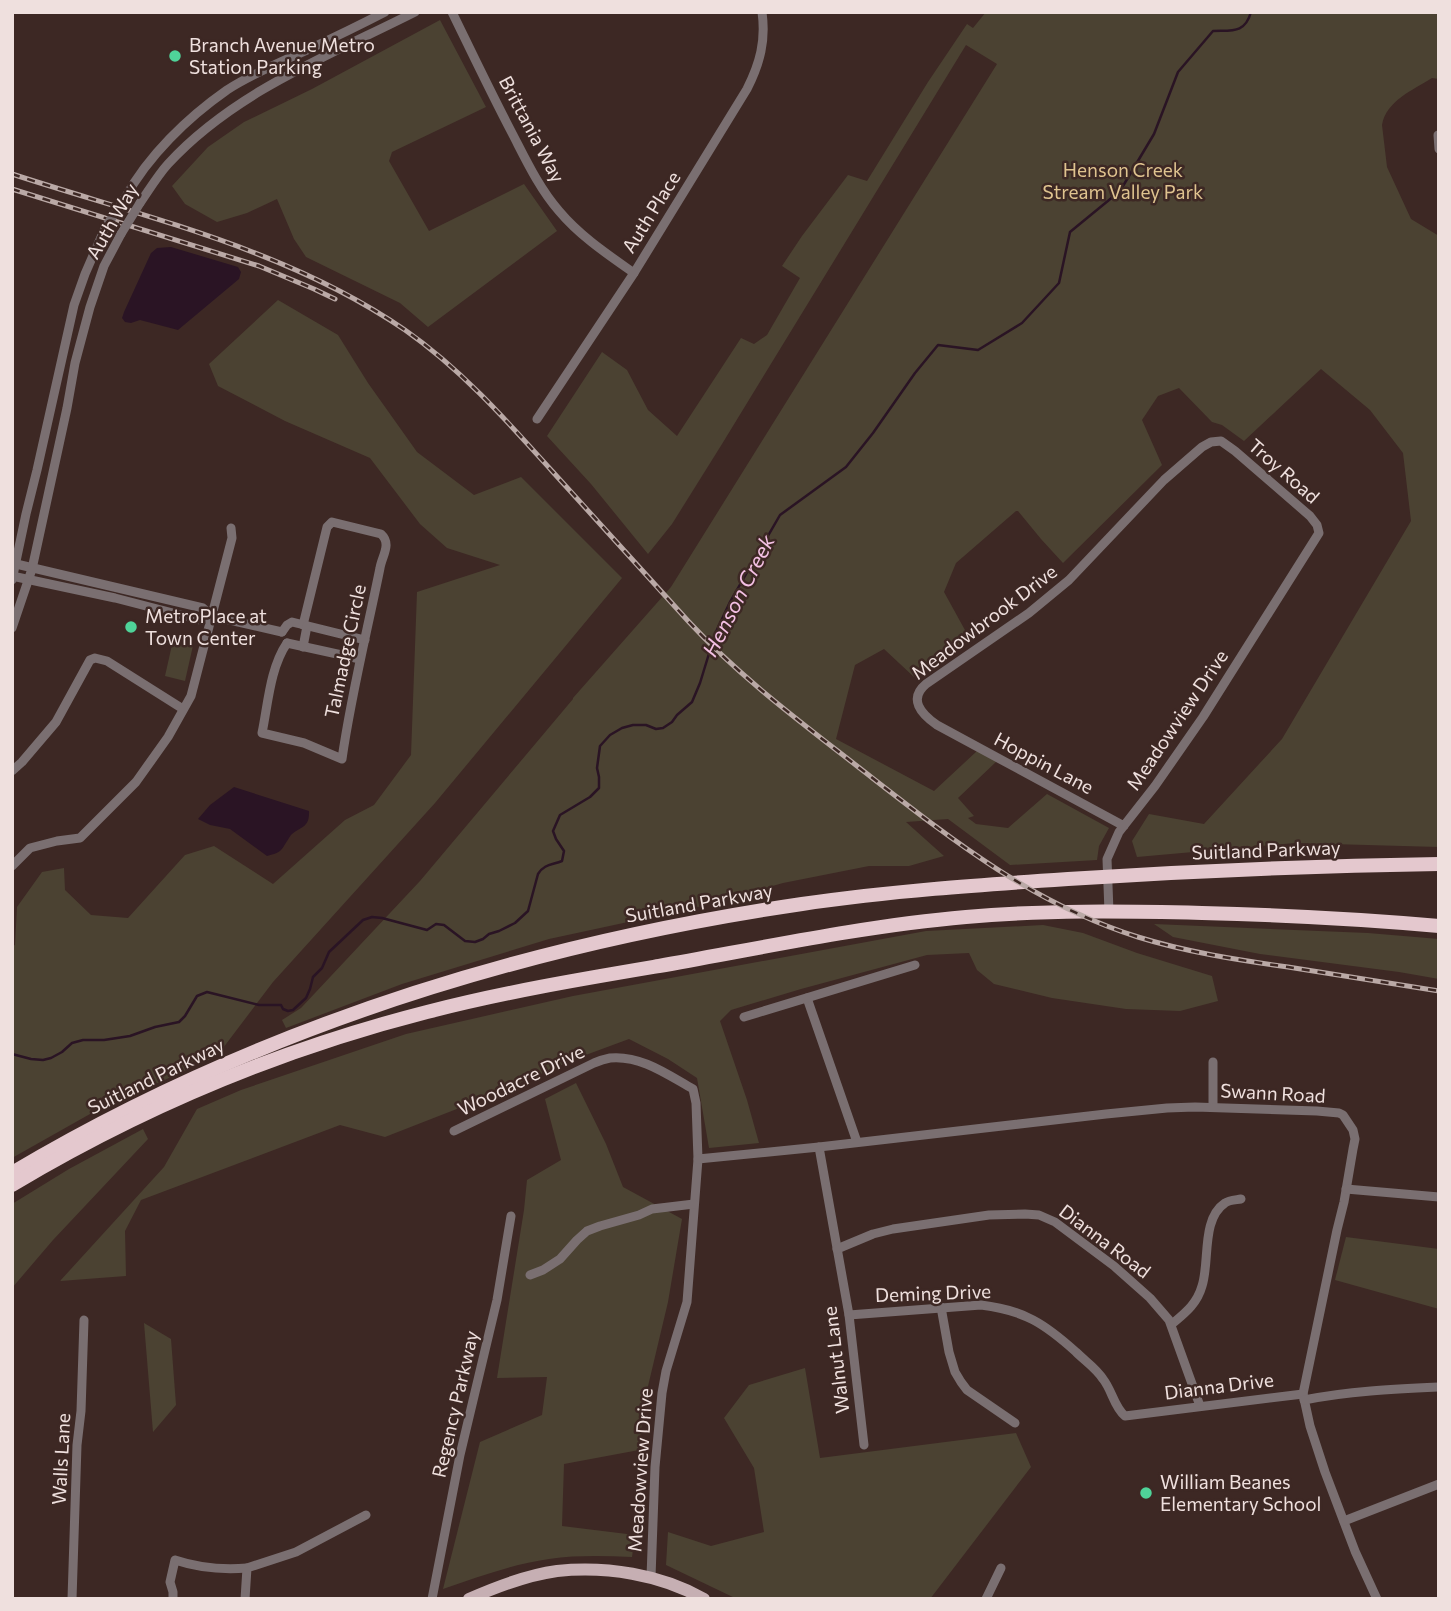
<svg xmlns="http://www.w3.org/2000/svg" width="1451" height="1611" viewBox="0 0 1451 1611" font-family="Commissioner,sans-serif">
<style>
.green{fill:#4b4232}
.water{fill:#2a1424}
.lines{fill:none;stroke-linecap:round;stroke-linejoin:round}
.stream{stroke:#2a1424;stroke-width:2.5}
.minor{stroke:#7a6f71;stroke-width:9}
.major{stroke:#c6afb3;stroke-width:12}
.highway{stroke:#e4c8ce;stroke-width:14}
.rail-casing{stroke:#baa9a6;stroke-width:5}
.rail{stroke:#3d2824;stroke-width:2.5;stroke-dasharray:8;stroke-linecap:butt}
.minor-bridge{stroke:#7a6f71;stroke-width:9}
.poi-dot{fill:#4fd399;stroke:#3d2824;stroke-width:2.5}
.labels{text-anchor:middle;stroke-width:5;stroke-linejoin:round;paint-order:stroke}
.poi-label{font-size:19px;fill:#efe0de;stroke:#3d2824;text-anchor:start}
.street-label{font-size:19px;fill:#efe0de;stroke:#3d2824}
.park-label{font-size:19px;fill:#dfc38f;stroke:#3d2824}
.water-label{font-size:21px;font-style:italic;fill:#f4c0e4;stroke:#3d2824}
</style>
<rect width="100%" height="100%" fill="#3d2824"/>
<g class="green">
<path d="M986,12H1439V79L1432,78C1413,90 1386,101 1382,125L1387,167L1411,219L1439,236V847L1295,843L1137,857L1132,841L1149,814L1204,824L1282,739L1411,521L1403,453L1370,410L1321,369L1244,441L1222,425L1212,422L1179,388L1158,396L1142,420L1162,465L1063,563L1041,539L1018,511H1016L956,563L944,592L971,641L925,673L922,671L914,677L884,649L855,665L836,739L934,791L977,751L997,761L958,798L974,816L968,818L976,824L1008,828L1047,794L1109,828L1099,846L1097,860L1010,865L948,819L906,822L944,856L909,866H869L783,883L707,905L549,939L402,984L286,1028L282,1020L301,1008L420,881L573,699V698L671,587L997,64L966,45L722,444L672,524L648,554L591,484L547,436L602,352L627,370L648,410L677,436L741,338L754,344L767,335L800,278L782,266L802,236L848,175L867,181L928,82L967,24L973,28Z"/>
<polygon points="440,20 486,107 392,152 389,161 429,231 524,184 557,231 428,327 400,303 306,257 294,239 277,199 247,213 217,222 185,204 172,186 208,147 244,122 312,89"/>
<polygon points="278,300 338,335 368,383 417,452 474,495 521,477 622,578 435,803 273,982 217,1056 90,1114 12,1158 12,946 15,945 17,907 42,872 64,868 65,890 91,915 128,918 185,855 214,846 273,884 345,820 374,805 411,755 417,592 500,565 447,548 420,524 370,458 285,421 218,386 209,364"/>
<polygon points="174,636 194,641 185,681 165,676"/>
<polygon points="1154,924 1368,933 1439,939 1439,979 1399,972 1260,954 1173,937"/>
<polygon points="1043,925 1083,933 1137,953 1212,976 1218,1001 1180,1011 1126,1009 1052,998 994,984 977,970 969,953 927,955 801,989 731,1010 720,1021 747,1100 759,1143 709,1148 697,1078 668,1059 629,1039 583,1056 467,1105 385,1137 340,1125 141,1200 125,1231 126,1276 60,1281 164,1167 197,1109 241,1090 406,1034 573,996 926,931"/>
<path d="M576,1083L606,1144L623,1187L682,1219L668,1302L644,1403L639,1450L564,1464L562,1526L635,1535L632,1557C604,1556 577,1555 549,1559C513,1564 478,1577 443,1589L480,1442L542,1415L547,1377L497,1378L524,1210L527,1180L561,1160L545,1099Z"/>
<polygon points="143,1129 148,1139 53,1240 12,1288 12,1204 69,1169"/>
<polygon points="1346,1237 1439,1249 1439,1309 1335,1280"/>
<polygon points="144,1323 171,1339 176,1405 153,1432"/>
<polygon points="805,1368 820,1458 1016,1433 1031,1467 930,1599 737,1599 666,1565 668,1532 711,1546 764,1532 754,1468 724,1418 749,1385"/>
</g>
<g class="water">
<polygon points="171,247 238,267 241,272 239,279 178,330 140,320 131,323 125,322 122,318 124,312 151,253 157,248"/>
<path d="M234,787L309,811C310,831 296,826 289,838C281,850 283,852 267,856L230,829L210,825L198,819L210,805Z"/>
</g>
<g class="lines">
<path class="stream" d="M12,1054L31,1059L43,1060L51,1058L62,1052L72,1043L83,1040H104L130,1036L155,1027L179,1022L185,1016L197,996L207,992L259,1005H281L283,1009L288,1011L293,1010L306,998L310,989L313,977L322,968L329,952L363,920L372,917L382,918L427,930L436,924L444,925L465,941L475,942L483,939L489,934L499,931L515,923L528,911L538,874C544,864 552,865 562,861L564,851L556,839L553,831L560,815L590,797L599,788V777L597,768L600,746L610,735L622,728L633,725H646L656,729L663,728L672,722L677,715L692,702L700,683L715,634L730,602L780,515L846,467L873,433L915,373L938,345L978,350L1022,323L1059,283L1070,232L1120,191L1154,134L1178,72L1213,31C1231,30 1245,34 1251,12"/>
<g class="minor">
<path d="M452,12C472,53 491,93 512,133C526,160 539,188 559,211C580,236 607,254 634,273"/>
<polyline points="1438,135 1439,149"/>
<path d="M125,198C148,156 187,118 227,90C250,75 278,63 303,52C331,39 358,26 385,12"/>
<path d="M140,203C149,190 158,175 168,164C234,92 330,55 415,12"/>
<path d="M537,419L634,273L747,89C760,63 766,41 762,12"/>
<polyline points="12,563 203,608 212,616 282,632"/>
<polyline points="12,576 115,598 200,620 212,616"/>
<polyline points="12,580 26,514 37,470 74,305 85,274 105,228"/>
<polyline points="12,628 32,569 67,408 75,363 90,307 104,266 121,234"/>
<polyline points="282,632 287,625 292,622 365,640"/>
<path d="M287,643C270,668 268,704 262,733L304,743L342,759C351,695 367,632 380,568C382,556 392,544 381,534L332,522L327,527L303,625"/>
<polyline points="287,643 360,659"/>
<polyline points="303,647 307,626"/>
<polyline points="12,771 22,762 56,722 90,660 95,658 107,661 183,709"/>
<polyline points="12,866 30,848 57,841 80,838 136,782 168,737 191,696 232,538 231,528"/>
<path d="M1109,912L1107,859L1119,832L1155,786L1203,717L1319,533L1317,525L1310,516L1235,451L1221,441L1211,442L1202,447L1164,480L1069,580L1029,613L926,684C908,699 921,714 937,725L1124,826"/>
<polyline points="807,998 857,1142"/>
<polyline points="744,1017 915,965"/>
<polyline points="1213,1107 1213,1062"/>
<path d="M454,1131L594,1063C599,1061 605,1059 610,1058C641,1055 668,1075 693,1089L696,1103L698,1159L687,1302L666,1371L662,1393L655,1467L651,1577"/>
<polyline points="819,1147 849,1315 864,1445"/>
<polyline points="698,1159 819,1147 1106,1114 1167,1108 1195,1107 1317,1111 1339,1113 1343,1115 1353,1130 1355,1139 1353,1149 1344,1202 1337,1230 1303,1394 1310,1426 1325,1472 1355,1551 1377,1599"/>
<polyline points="1346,1189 1439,1197"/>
<polyline points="837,1249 873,1234 893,1229 989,1215 1025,1214 1039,1215 1055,1222 1114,1266 1150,1298 1169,1320 1200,1406"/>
<polyline points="530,1275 543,1270 560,1259 577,1240 587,1231 600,1226 639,1215 652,1209 694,1204"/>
<polyline points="941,1307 949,1352 955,1372 961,1382 967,1390 1015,1423"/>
<path d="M849,1315L981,1305C1024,1310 1045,1324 1076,1352C1085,1361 1096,1368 1103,1379C1112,1390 1114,1407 1125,1416L1303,1394"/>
<path d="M1172,1324C1185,1313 1197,1304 1202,1286C1210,1262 1201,1219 1225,1203C1229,1200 1235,1200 1241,1199"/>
<path d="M1304,1400C1348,1391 1394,1389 1439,1387"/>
<polyline points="1344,1521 1439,1484"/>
<polyline points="72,1599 77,1445 81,1411 84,1320"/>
<path d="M173,1599V1592L170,1582L175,1560C199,1568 222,1570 247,1568"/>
<polyline points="245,1599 247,1568 296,1552 366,1515"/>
<polyline points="432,1599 460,1455 497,1300 511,1216"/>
<polyline points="986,1599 1001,1568"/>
</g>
<path class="major" d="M469,1599C496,1587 527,1575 557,1571C606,1566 660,1574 704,1599"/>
<g class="highway">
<path d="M12,1173C254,1029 524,945 802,904C890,891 979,885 1068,879C1191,871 1315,866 1439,864"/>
<path d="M12,1185C141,1108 282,1049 427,1012C504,992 582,979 659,966C761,948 863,926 966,917C1045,910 1124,911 1202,913C1281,915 1360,919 1439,926"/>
</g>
<defs>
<g id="rail">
<path d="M12,174C147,218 287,249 405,330C461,369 507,421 552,471C598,521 643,572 689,622C739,676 798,720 857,766C946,835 1028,902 1138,937C1186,952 1238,960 1288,967C1338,975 1388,983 1439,991"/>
<polyline points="12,189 259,266 314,289 335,299"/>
</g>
</defs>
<use href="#rail" class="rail-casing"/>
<use href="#rail" class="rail"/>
<g class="minor-bridge">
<polyline points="105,228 125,198"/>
<polyline points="121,234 140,203"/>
</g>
</g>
<g class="poi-dot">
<circle cx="175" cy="56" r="7"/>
<circle cx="131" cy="627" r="7"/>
<circle cx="1146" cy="1493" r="7"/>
</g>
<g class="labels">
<g class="poi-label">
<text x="189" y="52">Branch Avenue Metro<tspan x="189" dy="22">Station Parking</tspan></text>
<text x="145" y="623">MetroPlace at<tspan x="145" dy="22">Town Center</tspan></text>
<text x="1160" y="1489">William Beanes<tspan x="1160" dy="22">Elementary School</tspan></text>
</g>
<g class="street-label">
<text transform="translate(532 129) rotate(62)" y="7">Brittania Way</text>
<text transform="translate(651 212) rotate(-58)" y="7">Auth Place</text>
<text transform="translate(112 221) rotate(-60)" y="7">Auth Way</text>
<text transform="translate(1284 471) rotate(41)" y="7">Troy Road</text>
<text transform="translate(984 622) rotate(-37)" y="7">Meadowbrook Drive</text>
<text transform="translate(345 651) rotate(-78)" y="7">Talmadge Circle</text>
<text transform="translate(1177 720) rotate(-56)" y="7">Meadowview Drive</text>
<text transform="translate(1044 763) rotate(28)" y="7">Hoppin Lane</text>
<text transform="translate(1266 850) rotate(-2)" y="7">Suitland Parkway</text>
<text transform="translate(699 903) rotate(-10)" y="7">Suitland Parkway</text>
<text transform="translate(156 1076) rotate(-26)" y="7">Suitland Parkway</text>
<text transform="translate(521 1080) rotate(-26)" y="7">Woodacre Drive</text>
<text transform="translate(1273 1093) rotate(3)" y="7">Swann Road</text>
<text transform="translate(1105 1241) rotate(37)" y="7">Dianna Road</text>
<text transform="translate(933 1293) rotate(-2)" y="7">Deming Drive</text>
<text transform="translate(836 1360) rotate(-97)" y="7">Walnut Lane</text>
<text transform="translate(1219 1386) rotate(-7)" y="7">Dianna Drive</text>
<text transform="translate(455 1404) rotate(-77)" y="7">Regency Parkway</text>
<text transform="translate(61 1459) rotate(-87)" y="7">Walls Lane</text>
<text transform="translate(640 1470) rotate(-86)" y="7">Meadowview Drive</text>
</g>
<g class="park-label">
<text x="1123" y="177">Henson Creek<tspan x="1123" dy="22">Stream Valley Park</tspan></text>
</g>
<g class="water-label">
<text transform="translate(739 596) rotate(-63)" y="7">Henson Creek</text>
</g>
</g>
<rect width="1451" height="1611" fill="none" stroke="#efe0de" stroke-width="28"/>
</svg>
